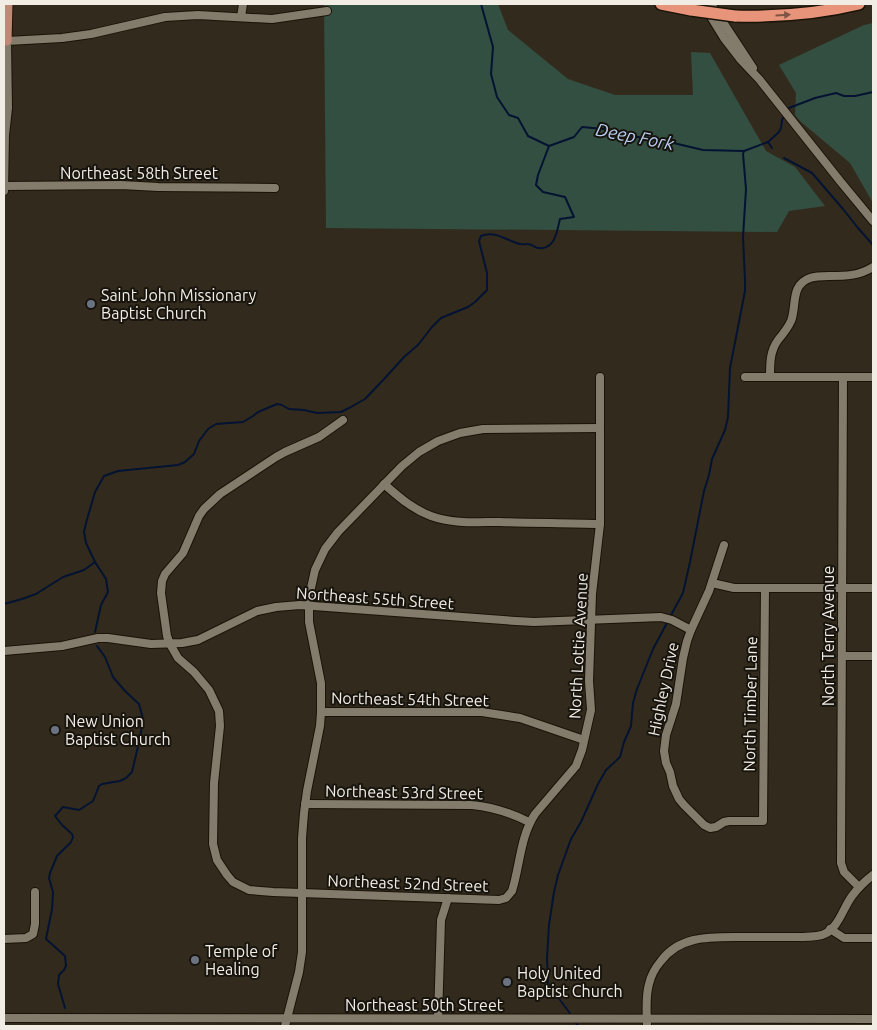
<svg xmlns="http://www.w3.org/2000/svg" width="877" height="1030" viewBox="0 0 877 1030" font-family="Ubuntu,sans-serif">
<style>
.green{fill:#334f41}
.lines{fill:none;stroke-linecap:round;stroke-linejoin:round}
.stream{stroke:#041332;stroke-width:2}
.minor-casing{stroke:#1a1307;stroke-width:10}
.major-casing{stroke:#1a1307;stroke-width:11}
.highway-casing{stroke:#1a1307;stroke-width:14}
.minor{stroke:#837b6b;stroke-width:8}
.major{stroke:#bf8a75;stroke-width:9}
.highway{stroke:#e7947b;stroke-width:11}
.highway-bridge-casing{stroke:#1a1307;stroke-width:14;stroke-linecap:butt}
.highway-bridge{stroke:#e7947b;stroke-width:11}
.oneway{fill:#7f5444}
.worship-dot{fill:#6b7280;stroke:#17140e;stroke-width:2}
.labels{text-anchor:middle;stroke-width:4;stroke-linejoin:round;paint-order:stroke}
.street-label{font-size:16px;fill:#f1ede4;stroke:#17140e}
.poi-label{font-size:16px;fill:#f1ede4;stroke:#17140e;text-anchor:start}
.water-label{font-size:18px;font-style:italic;fill:#b9cef3;stroke:#17140e}
</style>
<rect width="100%" height="100%" fill="#322b1d"/>
<g class="green">
<polygon points="324,4 498,4 508,30 568,79 615,95 693,95 691,52 710,53 766,151 795,167 825,206 789,211 777,232 326,228"/>
<polygon points="873,23 873,203 850,163 800,121 795,115 796,93 779,65 864,25"/>
</g>
<g class="lines">
<g class="stream">
<polyline points="481,4 493,47 491,74 497,97 509,115 518,118 528,136 549,146"/>
<polyline points="788,110 789,108 815,98 836,93 844,96 855,96 873,92"/>
<polyline points="768,142 772,148"/>
<polyline points="549,146 574,137 582,127 604,129 622,135 661,140 703,150 744,151 768,142 779,132 781,128 782,120 784,116"/>
<polyline points="784,158 812,173 843,209 858,228 873,245"/>
<polyline points="4,604 22,599 36,594 63,577 84,570 95,562"/>
<polyline points="670,617 683,593 690,562 704,491 709,475 712,459 725,430 728,417 730,368 745,291 745,280 743,237 746,189 743,154 744,151"/>
<path d="M95,632L101,605L108,592L106,579L95,562L86,543L84,532L86,523L95,492L104,476L118,471L178,465L185,462L194,454L199,441L208,429L216,424L243,422L253,416L258,412L277,404L282,405L289,409L304,410L317,413L341,412L351,407L365,399L386,377L404,357L418,345L432,327L441,318L468,307L475,302L487,290V273L479,241L481,236C495,230 507,241 520,244C524,245 528,243 531,245C535,246 535,248 539,248C555,250 557,231 560,219L574,217L565,197L543,192L536,185L538,175L549,146"/>
<polyline points="65,1008 58,984 59,975 64,970 66,966 65,956 46,939 52,909 53,892 49,878 50,873 57,856 71,842 73,837 72,834 62,825 55,816 63,807 79,810 93,801 99,786 102,784 120,781 126,778 132,772 140,738 143,719 139,704 125,691 113,677 105,657 97,646"/>
<polyline points="572,1016 548,984 547,958 549,925 554,892 558,875 571,839 581,822 598,784 606,770 620,757 624,742 631,726 633,703 637,689 653,649 668,621"/>
<polyline points="574,1020 578,1026"/>
</g>
<defs>
<g id="minor">
<polyline points="703,4 724,38 741,60 759,79 840,181 873,221"/>
<polyline points="711,4 753,68"/>
<polyline points="241,17 243,4"/>
<polyline points="4,186 121,185 158,187 275,188"/>
<polyline points="4,191 5,135 8,108 7,41 62,38 91,34 165,17 198,15 272,19 327,11"/>
<polyline points="745,377 873,377"/>
<path d="M770,377C770,363 770,351 778,340C783,334 788,328 791,321C797,306 790,285 810,278C816,276 823,276 829,276C845,276 859,276 873,267"/>
<polyline points="843,377 841,863 844,872 859,887"/>
<path d="M343,420L319,437L285,452L276,457L220,494L204,509L199,516L183,553L165,574L162,581L161,593L167,636L170,644L178,658L194,672L209,690L219,711L220,726L214,783L213,844L217,860L227,875L233,882L249,890L273,892L499,900L506,898L512,891C520,866 520,837 535,814L576,766L582,750L591,710L589,681L592,594L600,524V377"/>
<path d="M384,484C399,497 412,509 431,516C453,524 477,522 500,522C533,523 567,523 600,524"/>
<polyline points="724,545 709,591 691,630 687,641 683,658 676,704 666,735 664,751 666,763 670,772 673,786 679,799 684,805 704,825 710,828 716,827 724,822 729,821 763,821 765,589"/>
<polyline points="712,583 734,588 873,588"/>
<polyline points="4,651 62,646 98,638 108,638 151,644 182,643 198,640 257,611 276,607 300,605 516,621 534,622 661,617 672,620 691,630"/>
<polyline points="842,656 873,656"/>
<polyline points="321,712 482,712 520,718 584,740"/>
<path d="M305,804L472,805C493,807 511,813 529,822"/>
<polyline points="830,929 844,938 873,938"/>
<polyline points="4,939 26,938 33,934 35,924 35,892"/>
<polyline points="4,1018 873,1019"/>
<polyline points="438,1018 441,920 448,898"/>
<polyline points="285,1026 299,972 302,952 302,838 304,813 307,791 320,726 321,712 321,683 309,622 309,597 315,570 325,549 338,532 402,466 419,452 438,441 460,433 483,429 600,428"/>
<path d="M647,1026C647,1013 645,998 649,984C651,975 655,968 661,961C679,937 706,937 734,937C749,937 764,937 780,937C793,937 809,938 822,935C838,930 843,908 852,896C858,888 865,881 873,875"/>
</g>
<polyline id="major" points="7,41 8,4"/>
<g id="highway">
<polyline points="661,4 691,10"/>
<path d="M735,16C777,17 818,14 859,4"/>
</g>
</defs>
<use href="#minor" class="minor-casing"/>
<use href="#major" class="major-casing"/>
<use href="#highway" class="highway-casing"/>
<use href="#minor" class="minor"/>
<use href="#major" class="major"/>
<use href="#highway" class="highway"/>
<defs>
<polyline id="highway-bridge" points="691,10 735,16"/>
</defs>
<use href="#highway-bridge" class="highway-bridge-casing"/>
<use href="#highway-bridge" class="highway-bridge"/>
</g>
<defs><path id="oneway-solid" d="M-6-.8H1V-3.2L6.5 0L1 3.2V.8H-6Z" transform="scale(1.25)"/></defs>
<use class="oneway" href="#oneway-solid" transform="translate(783 15) rotate(-3)"/>
<g class="worship-dot">
<circle cx="91" cy="304" r="5"/>
<circle cx="55" cy="730" r="5"/>
<circle cx="195" cy="960" r="5"/>
<circle cx="507" cy="982" r="5"/>
</g>
<g class="labels">
<g class="street-label">
<text x="139" y="179">Northeast 58th Street</text>
<text transform="translate(375 598) rotate(4)" y="6">Northeast 55th Street</text>
<text transform="translate(828 636) rotate(-90)" y="6">North Terry Avenue</text>
<text transform="translate(578 646) rotate(-87)" y="6">North Lottie Avenue</text>
<text transform="translate(663 689) rotate(-78)" y="6">Highley Drive</text>
<text transform="translate(410 699) rotate(1)" y="6">Northeast 54th Street</text>
<text transform="translate(750 704) rotate(-89)" y="6">North Timber Lane</text>
<text transform="translate(404 792) rotate(1)" y="6">Northeast 53rd Street</text>
<text transform="translate(408 883) rotate(2)" y="6">Northeast 52nd Street</text>
<text x="424" y="1011">Northeast 50th Street</text>
</g>
<g class="poi-label">
<text x="101" y="301">Saint John Missionary<tspan x="101" dy="18">Baptist Church</tspan></text>
<text x="65" y="727">New Union<tspan x="65" dy="18">Baptist Church</tspan></text>
<text x="205" y="957">Temple of<tspan x="205" dy="18">Healing</tspan></text>
<text x="517" y="979">Holy United<tspan x="517" dy="18">Baptist Church</tspan></text>
</g>
<g class="water-label">
<text transform="translate(635 137) rotate(11)" y="6">Deep Fork</text>
</g>
</g>
<rect width="877" height="1030" fill="none" stroke="#f1ede4" stroke-width="10"/>
</svg>
